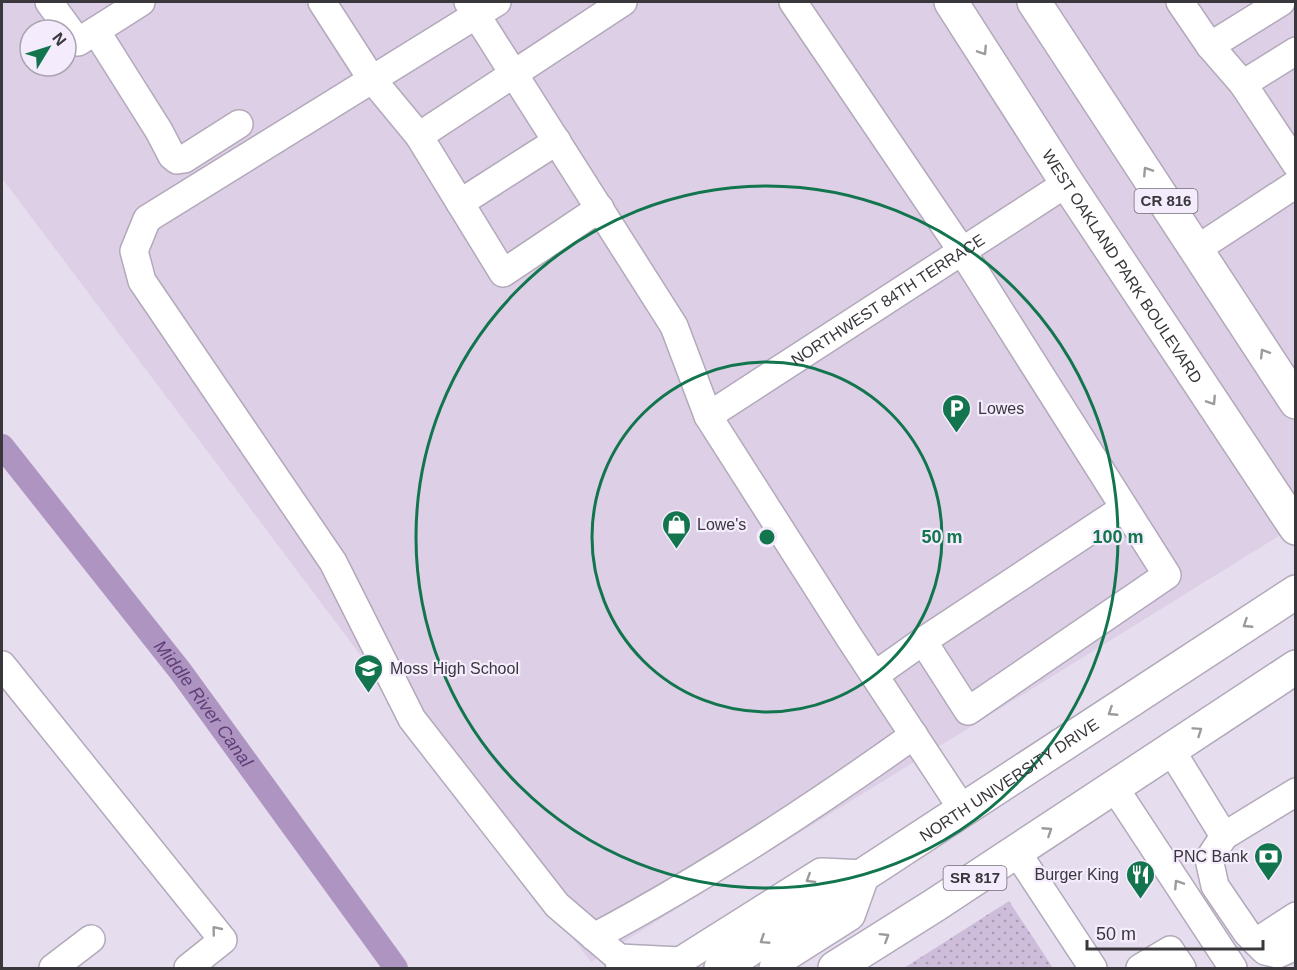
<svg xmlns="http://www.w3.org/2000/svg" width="1297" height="970" viewBox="0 0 1297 970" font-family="Helvetica,sans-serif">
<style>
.built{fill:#dccfe6;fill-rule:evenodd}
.grass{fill:url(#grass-dots)}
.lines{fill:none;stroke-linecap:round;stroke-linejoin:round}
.canal{stroke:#ad94c1;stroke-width:24}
.minor-casing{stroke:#b2a9ba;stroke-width:30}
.major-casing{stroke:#b2a9ba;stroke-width:36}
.minor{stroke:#fff;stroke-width:27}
.major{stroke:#fff;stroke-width:33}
.oneway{stroke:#9c9a9e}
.ring{fill:none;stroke:#12754d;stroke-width:3}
.labels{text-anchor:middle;stroke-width:4.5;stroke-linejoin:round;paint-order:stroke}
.shield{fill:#f4ebfc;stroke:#716c76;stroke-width:1.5}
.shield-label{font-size:15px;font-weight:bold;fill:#39363c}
.street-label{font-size:16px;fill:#39363c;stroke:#f4ebfc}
.poi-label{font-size:16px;fill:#39363c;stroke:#f4ebfc;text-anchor:start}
.water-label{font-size:18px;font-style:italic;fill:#603e79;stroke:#f4ebfc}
.centre{fill:#12754d;stroke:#f4ebfc;stroke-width:3}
.ring-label{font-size:18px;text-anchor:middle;font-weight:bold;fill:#12754d;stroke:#f4ebfc;stroke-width:4.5;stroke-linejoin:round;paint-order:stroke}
</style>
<defs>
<pattern id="grass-dots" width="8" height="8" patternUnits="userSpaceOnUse" patternTransform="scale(1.5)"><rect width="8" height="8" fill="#cdbddb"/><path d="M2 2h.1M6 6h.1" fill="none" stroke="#a79ab3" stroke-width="1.8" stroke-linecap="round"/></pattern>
</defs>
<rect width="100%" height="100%" fill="#e6ddee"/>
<path class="built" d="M2,2H1295V526L591,962L2,178ZM30,30H66V66H30Z"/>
<polygon class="grass" points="1009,901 1053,968 904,968"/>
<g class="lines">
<path class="canal" id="s1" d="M2,446L181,672L396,968"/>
<defs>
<g id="minor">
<polyline points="49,2 78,42 141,2"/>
<polyline points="322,2 371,78 419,136"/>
<polyline points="468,2 674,326 708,416 849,637 963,810"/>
<polyline points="497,2 147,219 134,251 142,281 333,562 412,719 557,905 619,958"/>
<polyline points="793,2 962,251 1167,575 968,711 923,641 875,675"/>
<polyline points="1180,2 1210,46 1243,84"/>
<polyline points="96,31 159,131 172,156 177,160 184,159 239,124"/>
<polyline points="1210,46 1281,2"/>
<polyline points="1296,51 1243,84 1296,164"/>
<polyline points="460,203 557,141"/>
<polyline points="600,208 503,273 419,136 623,2"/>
<polyline points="1197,249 1296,184"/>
<path id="s2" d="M708,416L1067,183"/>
<polyline points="923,641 1124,508"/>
<polyline points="2,665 223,940 188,968"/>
<polyline points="1171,750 1224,836 1296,792"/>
<polyline points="1114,787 1233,968"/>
<polyline points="1224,836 1209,859 1215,886 1247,933 1265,951 1278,954 1296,946"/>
<polyline points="1016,851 1093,968"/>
<path d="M594,937C705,878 812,808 914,735"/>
<polyline points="1256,942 1296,916"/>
<polyline points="53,968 91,939"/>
<polyline points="620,968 619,958 680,961 821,872 866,874 851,916 774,965 773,968"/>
<polyline points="1140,968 1170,950 1182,968"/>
</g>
<g id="major">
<path id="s3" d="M951,2L1067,183L1296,528"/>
<polyline points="1034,2 1296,402"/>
<path id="s4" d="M721,968L1296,592"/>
<polyline points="835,968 935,905 1296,667"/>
</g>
</defs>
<use href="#minor" class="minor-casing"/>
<use href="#major" class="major-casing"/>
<use href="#minor" class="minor"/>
<use href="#major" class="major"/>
</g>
<defs><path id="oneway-chevron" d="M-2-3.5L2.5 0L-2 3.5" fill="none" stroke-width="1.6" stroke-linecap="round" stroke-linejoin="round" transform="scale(1.5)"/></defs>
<g class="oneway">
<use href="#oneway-chevron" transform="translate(983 51) rotate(57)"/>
<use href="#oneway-chevron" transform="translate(1147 171) rotate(-123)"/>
<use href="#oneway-chevron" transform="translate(1264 353) rotate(-122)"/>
<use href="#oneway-chevron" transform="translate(1212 401) rotate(57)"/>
<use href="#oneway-chevron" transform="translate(1247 624) rotate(147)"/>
<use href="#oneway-chevron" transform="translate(1112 712) rotate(147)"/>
<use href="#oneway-chevron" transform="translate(1198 731) rotate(-34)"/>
<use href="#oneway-chevron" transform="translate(1048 831) rotate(-33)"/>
<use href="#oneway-chevron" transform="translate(810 879) rotate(148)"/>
<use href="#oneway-chevron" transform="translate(1178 884) rotate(-123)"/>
<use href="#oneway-chevron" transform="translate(216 930) rotate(-129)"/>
<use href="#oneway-chevron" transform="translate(885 937) rotate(-32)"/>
<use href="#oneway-chevron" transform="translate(764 940) rotate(147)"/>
</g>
<g class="ring">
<circle cx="767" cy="537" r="175"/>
<circle cx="767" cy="537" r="351"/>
</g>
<defs>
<symbol id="parking-pin" viewBox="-11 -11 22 30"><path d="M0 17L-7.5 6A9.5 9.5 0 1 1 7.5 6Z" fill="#12754d" stroke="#f4ebfc"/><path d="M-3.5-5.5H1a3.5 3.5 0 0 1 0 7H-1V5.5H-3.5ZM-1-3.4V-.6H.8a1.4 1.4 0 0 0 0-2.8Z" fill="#fff"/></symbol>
<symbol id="shop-pin" viewBox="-11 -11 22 30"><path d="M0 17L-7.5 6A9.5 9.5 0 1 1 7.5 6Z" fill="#12754d" stroke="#f4ebfc"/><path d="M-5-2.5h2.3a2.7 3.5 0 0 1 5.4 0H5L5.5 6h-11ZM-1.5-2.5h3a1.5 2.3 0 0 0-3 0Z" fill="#fff"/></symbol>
<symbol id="school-pin" viewBox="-11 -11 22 30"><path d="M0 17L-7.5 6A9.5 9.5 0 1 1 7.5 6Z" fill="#12754d" stroke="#f4ebfc"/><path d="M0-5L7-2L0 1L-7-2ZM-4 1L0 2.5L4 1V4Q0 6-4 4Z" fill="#fff"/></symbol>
<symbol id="bank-pin" viewBox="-11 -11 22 30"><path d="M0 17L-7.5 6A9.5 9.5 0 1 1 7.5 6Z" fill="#12754d" stroke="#f4ebfc"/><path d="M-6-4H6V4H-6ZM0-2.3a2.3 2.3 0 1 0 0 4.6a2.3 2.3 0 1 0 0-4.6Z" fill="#fff"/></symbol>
<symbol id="restaurant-pin" viewBox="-11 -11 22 30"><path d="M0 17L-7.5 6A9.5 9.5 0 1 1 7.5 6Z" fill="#12754d" stroke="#f4ebfc"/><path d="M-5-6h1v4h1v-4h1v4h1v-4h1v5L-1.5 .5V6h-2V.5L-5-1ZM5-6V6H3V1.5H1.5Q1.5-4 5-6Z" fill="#fff"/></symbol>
</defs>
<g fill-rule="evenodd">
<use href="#parking-pin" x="940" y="392" width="33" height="45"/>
<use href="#shop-pin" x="660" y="508" width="33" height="45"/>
<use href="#school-pin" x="352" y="652" width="33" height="45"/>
<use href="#bank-pin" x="1252" y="840" width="33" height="45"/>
<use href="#restaurant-pin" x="1124" y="858" width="33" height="45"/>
</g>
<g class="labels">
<g class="shield">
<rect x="1134.5" y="189" width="63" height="24" rx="4.5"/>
<rect x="943.5" y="866" width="63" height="24" rx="4.5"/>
</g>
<g class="shield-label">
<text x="1166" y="206">CR 816</text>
<text x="975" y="883">SR 817</text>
</g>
<g class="street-label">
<text dy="6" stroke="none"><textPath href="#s3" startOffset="315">WEST OAKLAND PARK BOULEVARD</textPath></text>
<text dy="6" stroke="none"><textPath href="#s2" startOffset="214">NORTHWEST 84TH TERRACE</textPath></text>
<text dy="6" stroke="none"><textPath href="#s4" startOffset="344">NORTH UNIVERSITY DRIVE</textPath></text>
</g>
<g class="poi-label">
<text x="978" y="414">Lowes</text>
<text x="697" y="530">Lowe's</text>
<text x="390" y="674">Moss High School</text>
<text x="1248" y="862" text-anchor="end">PNC Bank</text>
<text x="1119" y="880" text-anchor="end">Burger King</text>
</g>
<g class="water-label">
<text dy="6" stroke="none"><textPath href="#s1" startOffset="327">Middle River Canal</textPath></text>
</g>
</g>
<circle cx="767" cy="537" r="9" class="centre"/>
<g class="ring-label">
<text x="942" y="543">50 m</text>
<text x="1118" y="543">100 m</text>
</g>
<rect width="1297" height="970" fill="none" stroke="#39363c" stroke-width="6"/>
<g transform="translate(48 48) rotate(52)"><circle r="28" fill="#f4ebfc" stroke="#a9a3af" stroke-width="1.5"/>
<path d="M0-4.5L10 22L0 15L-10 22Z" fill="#12754d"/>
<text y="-9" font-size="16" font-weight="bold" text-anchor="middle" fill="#39363c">N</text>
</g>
<path d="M1087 940v9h176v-9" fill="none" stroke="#39363c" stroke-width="3"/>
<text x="1096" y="940" font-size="18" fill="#39363c" stroke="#f4ebfc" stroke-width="4.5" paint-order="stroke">50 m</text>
</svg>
